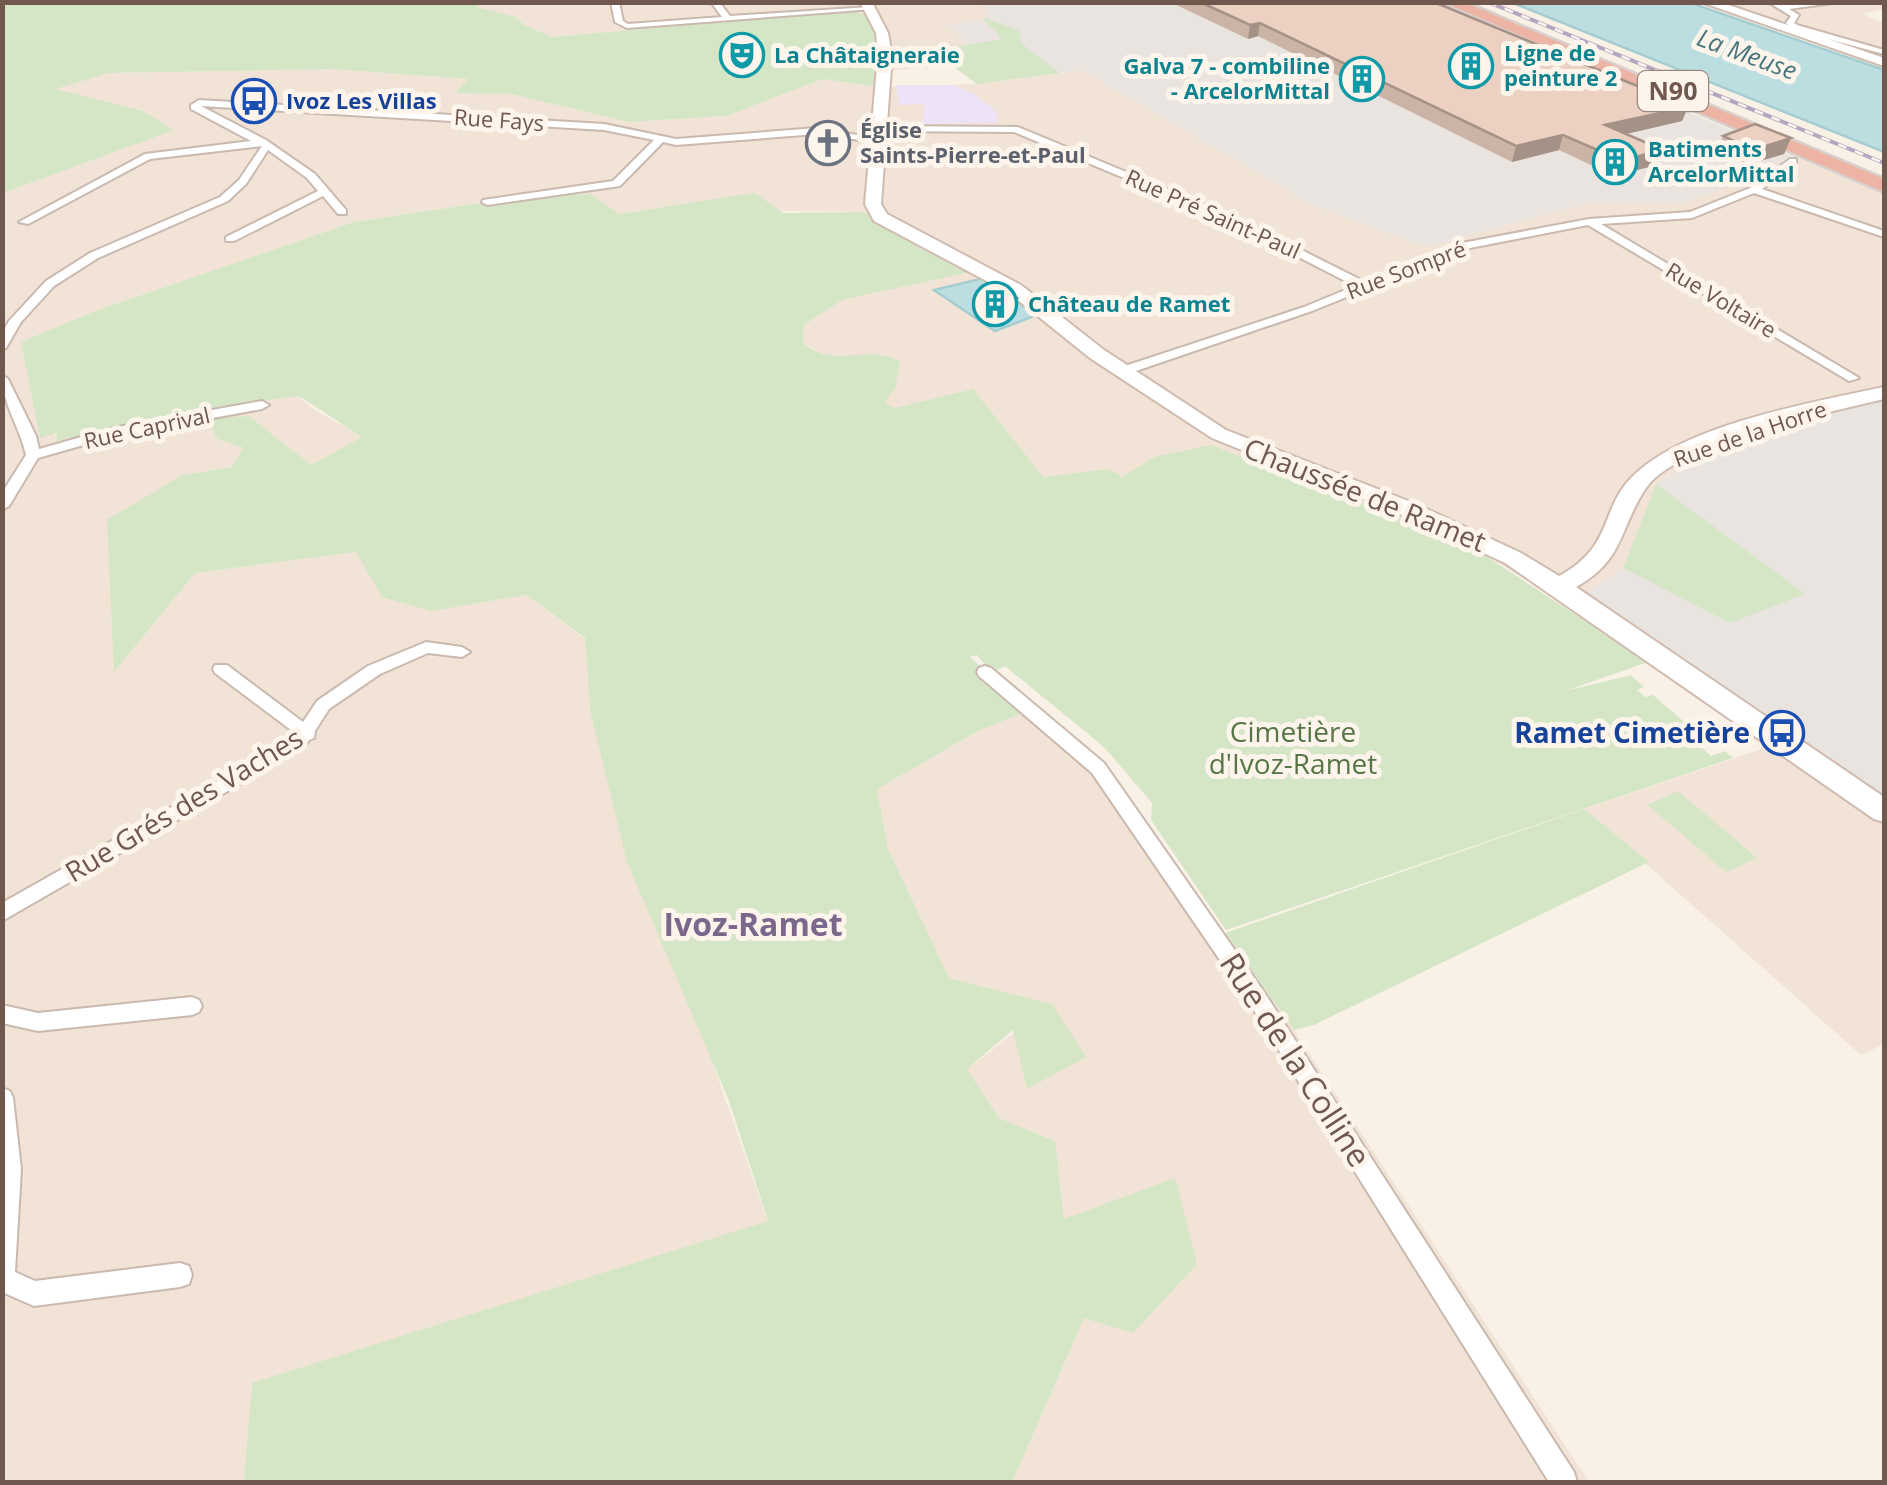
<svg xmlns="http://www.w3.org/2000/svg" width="1887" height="1485" viewBox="0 0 1887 1485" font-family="'Open Sans',sans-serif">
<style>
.residential{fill:#f1e3d6}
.industrial{fill:#eae4e0}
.education{fill:#eee3f6}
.green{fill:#d5e6c6}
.water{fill:#bddee1;stroke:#a4cdd2;stroke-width:2.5}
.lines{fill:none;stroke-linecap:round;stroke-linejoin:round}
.street-casing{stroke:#cab9ae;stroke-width:4}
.secondary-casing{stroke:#cfbbaf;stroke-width:4}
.highway-casing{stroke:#d7d0cd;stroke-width:5}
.street{fill:#fff;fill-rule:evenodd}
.secondary{fill:#fff;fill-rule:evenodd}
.highway{fill:#edb3a4;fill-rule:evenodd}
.rail-casing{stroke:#b4a6c2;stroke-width:4}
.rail{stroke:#fdf5ec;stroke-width:2.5;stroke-dasharray:9;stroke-linecap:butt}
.wall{fill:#cbb3a6}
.shaded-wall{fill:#a59287}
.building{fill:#ecd0c1;stroke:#a59287;stroke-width:2.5}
.labels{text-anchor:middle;stroke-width:10;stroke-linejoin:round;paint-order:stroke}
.far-culture-label{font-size:22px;font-weight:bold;fill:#0d838f;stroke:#fdf5ec;text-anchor:start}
.far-transit-label{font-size:22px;font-weight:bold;fill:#164399;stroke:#fdf5ec;text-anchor:start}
.far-street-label{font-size:22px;fill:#70584e;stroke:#fdf5ec}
.far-worship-label{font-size:22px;font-weight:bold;fill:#5b616d;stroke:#fdf5ec;text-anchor:start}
.far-water-label{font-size:25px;font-style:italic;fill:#47757b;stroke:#fdf5ec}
.shield{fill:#fdf5ec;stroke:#9a877d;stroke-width:2.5}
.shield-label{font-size:25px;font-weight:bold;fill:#70584e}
.street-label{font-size:28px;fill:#70584e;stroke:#fdf5ec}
.park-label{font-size:28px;fill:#577547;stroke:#fdf5ec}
.transit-label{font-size:28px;font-weight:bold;fill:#164399;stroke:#fdf5ec;text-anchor:end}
.quarter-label{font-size:32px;font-weight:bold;fill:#7d668c;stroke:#fdf5ec}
.near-street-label{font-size:32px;fill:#70584e;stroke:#fdf5ec}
</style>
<rect width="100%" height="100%" fill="#faf1e6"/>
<g class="residential">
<polygon points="484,2 976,2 990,13 982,21 949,24 970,44 933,52 948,66 879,71 862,12 551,37 524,25 516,17 474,7"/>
<polygon points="1720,3 1884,3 1884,9 1862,14 1884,23 1884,59"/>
<polygon points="334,69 469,79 456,93 511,94 629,122 726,116 823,79 880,87 977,84 1082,70 1313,205 1426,247 1591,202 1677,204 1731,176 1795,157 1884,194 1884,398 1722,446 1656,484 1623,568 1569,606 1466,543 1154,457 1122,477 1108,469 1042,477 973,389 895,408 883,403 883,355 829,359 803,343 804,325 842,300 971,272 923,250 864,212 650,209 619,214 590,194 513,198 354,222 95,311 21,342 57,440 207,409 299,396 310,407 363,437 311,465 249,416 207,420 217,439 244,448 231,467 181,476 115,671 195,573 356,552 432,611 527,595 585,639 590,710 768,1222 253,1383 244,1482 3,1482 3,193 173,130 143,111 52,89 109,73"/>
<polygon points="1667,653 1884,797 1884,1044 1861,1055 1584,809 1774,745"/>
<polygon points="1030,710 1136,809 1294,1030 1589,1482 1012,1482 1084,1318 1064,1220 1055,1141 999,1118 967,1069 1052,1004 949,979 888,849 877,789 978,731"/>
</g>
<g class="industrial">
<polygon points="976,3 1431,3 1795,157 1732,176 1730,187 1677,204 1591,202 1426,247 1313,205 1082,70 977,84 932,51 968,44 947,24 982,21 989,12"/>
<polygon points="1884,398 1884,797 1667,654 1569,606 1623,568 1656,484 1722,446"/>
</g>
<polygon class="education" points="896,85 953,85 974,94 996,111 998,123 922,124 924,104 899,105"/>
<g class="green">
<polygon points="2,3 484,3 476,7 516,17 524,25 552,37 851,11 869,15 878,38 880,87 823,79 726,116 629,122 511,94 455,93 468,79 333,69 109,73 55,89 143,111 174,130 3,193"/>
<polygon points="982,17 1018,30 1022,44 1060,73 977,84 932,51 1002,39"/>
<path d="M755,193L783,213L864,212L923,250L971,272L842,300L804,325L803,343C834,370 868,343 900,362L895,388L884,403L895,408L973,389L1043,477L1109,469L1122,477L1154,457L1211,445L1466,543L1648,662L1565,691L1631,675L1644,687L1637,690L1645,697L1653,695L1689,726L1682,729L1711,756L1725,751L1733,758L1226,930L1151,820L1152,803L1104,747L1005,666L992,673L977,655L970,657L1030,710L978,731L877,789L888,849L949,978L1052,1004L1086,1057L1027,1089L1013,1030L967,1069L999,1118L1055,1141L1064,1219L1175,1178L1197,1264L1133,1333L1084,1318L1012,1482H244L252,1383L768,1221L729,1101L627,862L590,710L585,638L527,595L432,611L382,597L356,552L195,573L114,672L107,520L181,476L231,467L244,448L217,439L207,419L249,416L311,465L362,437L299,396L207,409L57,441L56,433L40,438L21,342L95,311L354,222L514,198L591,194L619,214Z"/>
<polygon points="1656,484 1805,594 1730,623 1623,568"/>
<polygon points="1678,791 1757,858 1726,872 1648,805"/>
<polygon points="1584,809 1649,862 1314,1025 1294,1030 1225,933"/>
</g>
<g class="water">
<polygon points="1513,3 1691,3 1884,70 1884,152"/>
<polygon points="984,278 1037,315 995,331 934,290"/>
</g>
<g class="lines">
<defs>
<g id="street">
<polygon points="611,2 619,2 623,21 628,24 722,17 711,2 719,2 730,16 870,7 874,9 627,28 615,22"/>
<polygon points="1768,2 1840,2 1789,9 1799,15 1794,23 1797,25 1884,50 1884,54 1791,29 1786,23 1791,16"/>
<polygon points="199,100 604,124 676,139 817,128 886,140 881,143 817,134 676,145 663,142 620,186 487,205 482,202 483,200 613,181 654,140 604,130 201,106 266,140 315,174 346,210 346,214 338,214 323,196 234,241 226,241 226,237 318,191 307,178 268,150 246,184 228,201 98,258 54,286 21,322 6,348 2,349 2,333 9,321 46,281 90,253 220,197 239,180 262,146 150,159 28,224 19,222 145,154 251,141 191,109 191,105"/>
<polygon points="882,126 1018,127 1244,221 1365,282 1462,243 1589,219 1690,212 1750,188 1790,159 1796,159 1796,163 1762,189 1884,231 1884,237 1754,193 1692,218 1601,224 1859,378 1849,381 1588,225 1465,249 1312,311 1127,374 1119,374 1119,368 1304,307 1355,286 1236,225 1014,132 879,131 879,127"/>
<path d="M2,375L8,379L36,436L39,449L113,428L262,401L269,405L262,409L115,436L38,458L9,506L2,510V493L26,455C20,427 2,404 2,375Z"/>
<polygon points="426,642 462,647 470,652 462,657 428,653 380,674 329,709 315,731 314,738 309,740 304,747 2,921 2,903 292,739 295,733 215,673 213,669 215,665 227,665 303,722 317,701 368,666"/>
<polygon points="985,666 991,668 1104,763 1264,992 1574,1472 1577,1482 1549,1482 1250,1004 1092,773 979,676 977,672 979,668"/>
<polygon points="192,997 199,1000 202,1006 199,1012 192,1015 38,1031 2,1023 2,1005 38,1013"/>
<polygon points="2,1088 10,1091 13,1098 21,1169 15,1272 35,1281 180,1263 189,1266 192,1275 189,1284 180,1287 34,1306 2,1292"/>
</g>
<g id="secondary">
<path d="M860,2H872L888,33L892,55L881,204L887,214L1021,285L1104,350L1226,430L1416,504L1521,553L1559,576C1615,546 1599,508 1634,475C1687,424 1814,402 1884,387V399C1831,412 1676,443 1646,488C1619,528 1625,560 1576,587L1884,797V822L1874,819L1505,563L1400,514L1212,438L1090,358L1009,293L874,221L865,204L878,55L876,33Z"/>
<polygon points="1701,2 1720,2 1884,58 1884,66"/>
</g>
<polygon id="highway" points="1443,2 1464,2 1884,179 1884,192"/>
</defs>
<use href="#street" class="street-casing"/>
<use href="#secondary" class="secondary-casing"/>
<use href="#highway" class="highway-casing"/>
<use href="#street" class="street"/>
<use href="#secondary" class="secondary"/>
<use href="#highway" class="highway"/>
<defs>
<polyline id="rail" points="1488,2 1884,163"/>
</defs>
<use href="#rail" class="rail-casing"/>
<use href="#rail" class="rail"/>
</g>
<g class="wall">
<polygon points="1170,2 1434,2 1688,107 1682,121 1626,134 1663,150 1657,165 1633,171 1610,174 1559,150 1512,162 1258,36 1248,39"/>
<polygon points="1723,136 1791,138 1784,154 1746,165 1717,151"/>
<polygon points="978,291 1017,298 1017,310 997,316 977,302"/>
</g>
<g class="shaded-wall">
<polygon points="1260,23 1258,36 1248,39 1250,25"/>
<polygon points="1688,107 1682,121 1600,140 1605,125"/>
<polygon points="1563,135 1559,150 1512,162 1516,146"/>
<polygon points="1791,138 1784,154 1746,165 1753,150"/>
<polygon points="1663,150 1657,165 1633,171 1610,174 1616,158"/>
<polygon points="1017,298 1017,310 997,316 998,304"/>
</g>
<g class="building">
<polygon points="1200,2 1434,2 1688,107 1605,125 1663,150 1639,156 1616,158 1563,135 1516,146 1260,23 1250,25"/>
<polygon points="1755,124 1791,138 1753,150 1723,136"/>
<polygon points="998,284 1017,298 998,304 978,291"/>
</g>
<defs>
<symbol id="theatre-ring" viewBox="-11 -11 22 22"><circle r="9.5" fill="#fdf5ec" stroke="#0f9aa8" stroke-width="1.5"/><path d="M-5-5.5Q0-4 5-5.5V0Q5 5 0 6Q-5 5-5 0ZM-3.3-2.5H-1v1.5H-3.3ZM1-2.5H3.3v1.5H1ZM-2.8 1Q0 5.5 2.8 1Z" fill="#0f9aa8"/></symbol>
<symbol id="building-ring" viewBox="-11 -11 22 22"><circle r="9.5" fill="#fdf5ec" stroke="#0f9aa8" stroke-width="1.5"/><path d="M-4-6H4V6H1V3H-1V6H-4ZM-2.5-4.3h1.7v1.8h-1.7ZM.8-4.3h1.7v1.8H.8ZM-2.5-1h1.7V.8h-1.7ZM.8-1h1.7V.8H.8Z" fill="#0f9aa8"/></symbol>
<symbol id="bus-ring" viewBox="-11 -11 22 22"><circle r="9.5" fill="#fdf5ec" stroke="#1a4fb4" stroke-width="1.5"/><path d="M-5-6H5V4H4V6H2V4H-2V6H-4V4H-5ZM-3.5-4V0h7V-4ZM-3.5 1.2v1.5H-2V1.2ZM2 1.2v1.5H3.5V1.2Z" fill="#1a4fb4"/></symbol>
<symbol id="church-ring" viewBox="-11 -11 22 22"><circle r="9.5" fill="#fdf5ec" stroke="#6b7280" stroke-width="1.5"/><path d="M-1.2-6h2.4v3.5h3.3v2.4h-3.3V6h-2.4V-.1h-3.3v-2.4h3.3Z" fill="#6b7280"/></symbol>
</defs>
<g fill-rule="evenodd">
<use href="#theatre-ring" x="717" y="30" width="50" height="50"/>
<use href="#building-ring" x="1446" y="41" width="50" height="50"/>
<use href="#building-ring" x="1337" y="54" width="50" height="50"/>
<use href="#bus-ring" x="229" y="76" width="50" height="50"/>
<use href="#church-ring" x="803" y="118" width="50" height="50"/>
<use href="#building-ring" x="1590" y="137" width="50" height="50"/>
<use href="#building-ring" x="970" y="279" width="50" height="50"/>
<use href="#bus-ring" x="1757" y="708" width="50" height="50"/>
</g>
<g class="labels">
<g class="far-culture-label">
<text x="1504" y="61">Ligne de<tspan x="1504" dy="25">peinture 2</tspan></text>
<text x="774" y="63">La Châtaigneraie</text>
<text x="1330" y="74" text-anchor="end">Galva 7 - combiline<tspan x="1330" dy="25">- ArcelorMittal</tspan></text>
<text x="1648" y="157">Batiments<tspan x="1648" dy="25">ArcelorMittal</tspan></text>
<text x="1028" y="312">Château de Ramet</text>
</g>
<g class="far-transit-label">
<text x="286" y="109">Ivoz Les Villas</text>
</g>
<g class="far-street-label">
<text transform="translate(499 120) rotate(4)" y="8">Rue Fays</text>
<text transform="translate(1213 214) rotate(24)" y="8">Rue Pré Saint-Paul</text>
<text transform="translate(1406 270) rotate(-21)" y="8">Rue Sompré</text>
<text transform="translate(1721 300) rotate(31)" y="8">Rue Voltaire</text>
<text transform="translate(147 428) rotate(-12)" y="8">Rue Caprival</text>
<text transform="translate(1750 434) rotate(-19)" y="8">Rue de la Horre</text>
</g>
<g class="far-worship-label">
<text x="860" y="138">Église<tspan x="860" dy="25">Saints-Pierre-et-Paul</tspan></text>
</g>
<g class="far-water-label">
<text transform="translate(1747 54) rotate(20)" y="9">La Meuse</text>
</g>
<rect class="shield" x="1638" y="71" width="70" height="40" rx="8"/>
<g class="shield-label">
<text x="1673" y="100">N90</text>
</g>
<g class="street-label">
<text transform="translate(1365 495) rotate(22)" y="10">Chaussée de Ramet</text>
<text transform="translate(184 805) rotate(-31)" y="10">Rue Grés des Vaches</text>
</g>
<g class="park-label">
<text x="1293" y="742">Cimetière<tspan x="1293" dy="32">d'Ivoz-Ramet</tspan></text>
</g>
<g class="transit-label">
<text x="1750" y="743">Ramet Cimetière</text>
</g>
<g class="quarter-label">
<text x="753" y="936">Ivoz-Ramet</text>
</g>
<g class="near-street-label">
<text transform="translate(1295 1060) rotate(57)" y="11">Rue de la Colline</text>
</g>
</g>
<rect width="1887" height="1485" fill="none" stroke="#70584e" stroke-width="10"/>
</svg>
